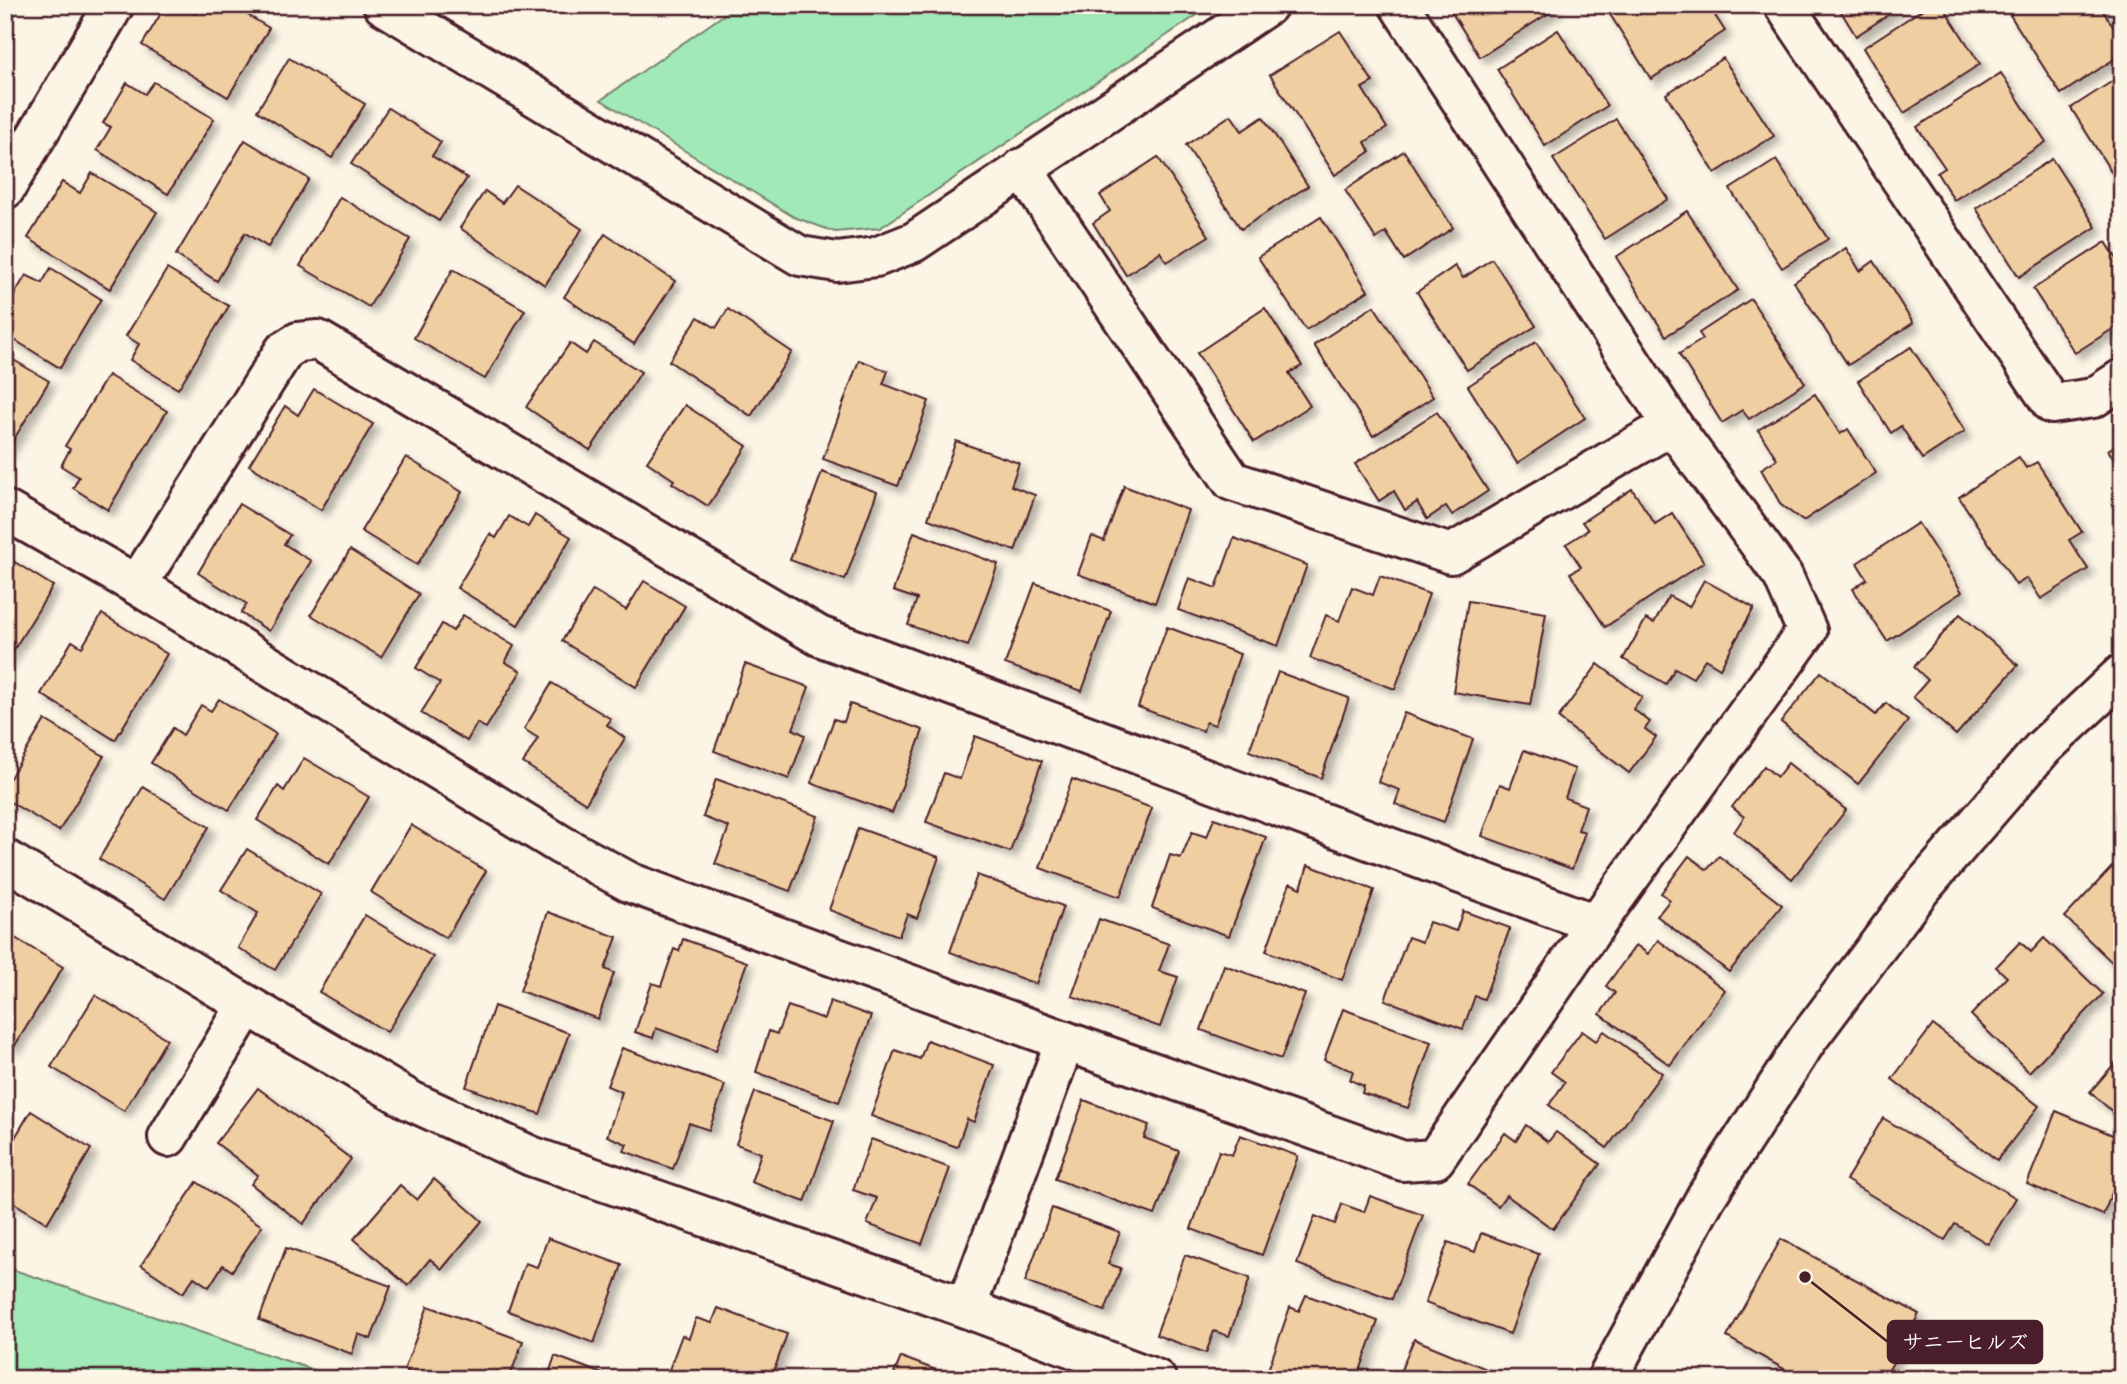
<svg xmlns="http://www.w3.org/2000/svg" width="2127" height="1384" viewBox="0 0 2127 1384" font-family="'Architects Daughter','Klee One',sans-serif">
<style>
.green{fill:#a1e9b6;stroke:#768470;stroke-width:2}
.building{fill:#efcfa1;stroke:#4a1f2b;stroke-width:2;filter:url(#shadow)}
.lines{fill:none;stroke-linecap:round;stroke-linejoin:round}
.minor-casing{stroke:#4a1f2b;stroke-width:44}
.tertiary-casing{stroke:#4a1f2b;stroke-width:44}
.minor{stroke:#fcf5e5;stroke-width:38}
.tertiary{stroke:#fcf5e5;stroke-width:38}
.leader{fill:none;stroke:#4a1f2b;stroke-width:2.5}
.callout-dot{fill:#4a1f2b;stroke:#fcf5e5;stroke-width:2.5}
.callout{fill:#4a1f2b;stroke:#4a1f2b;stroke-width:2.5}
.callout-label{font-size:21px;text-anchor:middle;font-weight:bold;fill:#fff}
</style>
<defs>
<filter id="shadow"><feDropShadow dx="6" dy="6" stdDeviation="3.5" flood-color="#0004"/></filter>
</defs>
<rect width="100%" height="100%" fill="#fcf5e5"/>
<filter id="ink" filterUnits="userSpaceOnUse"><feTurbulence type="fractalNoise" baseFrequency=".0143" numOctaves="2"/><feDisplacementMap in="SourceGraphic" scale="14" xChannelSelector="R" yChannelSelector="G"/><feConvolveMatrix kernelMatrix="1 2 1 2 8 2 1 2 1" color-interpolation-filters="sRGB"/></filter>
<g filter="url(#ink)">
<g class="green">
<polygon points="738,5 1212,5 880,228 835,232 794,217 601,100"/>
<polygon points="5,1267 341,1379 5,1379"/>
</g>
<g class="building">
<polygon points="166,5 181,5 195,14 201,5 231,5 269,28 228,97 142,45"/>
<polygon points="1447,5 1555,5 1557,8 1480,57"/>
<polygon points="1604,5 1708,5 1725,31 1651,79"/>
<polygon points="1837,5 1903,5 1856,36"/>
<polygon points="1929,5 1942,5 1980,64 1904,113 1863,48"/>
<polygon points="2026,5 2099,5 2122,40 2122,54 2061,94 2010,15"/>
<polygon points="1558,30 1607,106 1545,146 1497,69"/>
<polygon points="1340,31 1373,82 1362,88 1387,128 1365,142 1370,152 1335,175 1270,75"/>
<polygon points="289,58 365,104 332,158 257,111"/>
<polygon points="1723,58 1774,136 1715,173 1666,94"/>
<polygon points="2001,73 2046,142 1954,200 1937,173 1945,168 1917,127"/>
<polygon points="2122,75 2122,189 2071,108"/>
<polygon points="154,82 214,119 168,194 97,150 111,127 103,123 127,83 145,94"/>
<polygon points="388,108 441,142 432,156 467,178 439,221 351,164"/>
<polygon points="1231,115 1242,131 1263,117 1308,186 1241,229 1186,145"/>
<polygon points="1616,119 1668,199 1605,239 1553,159"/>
<polygon points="245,140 309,179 268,247 245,233 217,281 176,255"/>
<polygon points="1404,151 1453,228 1404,260 1386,232 1376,239 1345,190"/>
<polygon points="1158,157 1209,236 1167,262 1160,252 1126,275 1093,223 1110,211 1100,195"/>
<polygon points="2052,159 2096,227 2019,277 1976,208"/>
<polygon points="1776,160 1828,239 1782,268 1730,189"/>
<polygon points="92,173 157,212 110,289 28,238 62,182 80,193"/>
<polygon points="515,185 582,229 545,285 460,228 485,191 502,203"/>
<polygon points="340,197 410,239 369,307 300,266"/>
<polygon points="1687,211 1738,290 1666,336 1616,257"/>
<polygon points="1321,217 1368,291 1306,330 1258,257"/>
<polygon points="605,234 675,281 634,344 564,297"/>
<polygon points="2106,242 2122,267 2122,323 2075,353 2033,289"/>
<polygon points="1846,248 1860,271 1874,261 1913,323 1848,365 1794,282"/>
<polygon points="1492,259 1536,326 1467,370 1417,292 1455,266 1463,278"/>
<polygon points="51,268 101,299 60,368 5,334 5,310 26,275 42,283"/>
<polygon points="167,269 229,306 178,389 130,360 139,344 126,336"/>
<polygon points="453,269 525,310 485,379 414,338"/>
<polygon points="1751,299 1805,383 1749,419 1742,410 1722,423 1679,354 1703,339 1699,333"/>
<polygon points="1374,306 1433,397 1373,436 1314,345"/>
<polygon points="1265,308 1302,366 1289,373 1310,406 1254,442 1197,353"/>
<polygon points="728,309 792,352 751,416 669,361 698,317 716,328"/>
<polygon points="594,342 641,372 590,450 526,407 570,343 586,354"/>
<polygon points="1536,342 1585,418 1517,463 1468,386"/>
<polygon points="1911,347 1965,431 1922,459 1901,426 1891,433 1858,381"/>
<polygon points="5,355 49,381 5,454"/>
<polygon points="859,360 888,371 883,384 929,401 898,486 823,459"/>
<polygon points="108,375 167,411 108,510 73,488 79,477 61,466 70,449 65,446"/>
<polygon points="314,389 373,424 321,510 249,465 285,406 298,415"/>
<polygon points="1815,394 1840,434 1848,429 1876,473 1803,521 1781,505 1761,469 1777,459 1758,430"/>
<polygon points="685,405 747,446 708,506 672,483 674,480 647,462"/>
<polygon points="1437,412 1488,491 1452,515 1446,506 1427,519 1417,502 1405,510 1394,491 1379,501 1355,464"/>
<polygon points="956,441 1019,463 1011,486 1035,495 1015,551 928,519"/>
<polygon points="2122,441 2122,472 2108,450"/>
<polygon points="406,457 462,492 417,565 361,531"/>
<polygon points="2019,457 2026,468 2037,462 2082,532 2069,540 2088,569 2041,599 2027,578 2016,585 1959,497"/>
<polygon points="822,472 877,492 845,580 790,560"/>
<polygon points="1124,486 1188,510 1155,603 1078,574 1092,536 1104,541"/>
<polygon points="1632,489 1655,524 1672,513 1704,562 1605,627 1570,573 1581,567 1566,544 1588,530 1582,522"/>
<polygon points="239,504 290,535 284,544 311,561 269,631 241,613 247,604 198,573"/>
<polygon points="535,515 571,537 518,625 457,588 490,534 496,538 509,516 528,527"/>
<polygon points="1918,523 1962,592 1887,641 1853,589 1867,579 1857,563"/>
<polygon points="914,532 998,564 968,646 908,625 917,599 893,591"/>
<polygon points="1234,538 1307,565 1278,646 1178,610 1189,578 1216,588"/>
<polygon points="350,550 419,594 381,657 311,615"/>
<polygon points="5,556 53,586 5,664"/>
<polygon points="1380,576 1429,594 1395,689 1310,658 1326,615 1339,621 1352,587 1373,595"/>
<polygon points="1704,580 1754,608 1720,668 1705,659 1693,678 1675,668 1666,684 1623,659 1646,619 1654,623 1669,596 1689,607"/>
<polygon points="644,581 685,606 636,687 562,641 593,590 626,610"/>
<polygon points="1035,583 1111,611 1082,691 1005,664"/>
<polygon points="1468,601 1546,613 1530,705 1453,692"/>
<polygon points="102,614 167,654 115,740 41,694 72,641 82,647"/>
<polygon points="1960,614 2018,665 1956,735 1913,697 1928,680 1914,667"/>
<polygon points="463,615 514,646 505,662 521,671 486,728 477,723 467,741 421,713 440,683 416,668 442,624 453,631"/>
<polygon points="1167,627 1240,654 1215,725 1206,722 1203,731 1138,707"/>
<polygon points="745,664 809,687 793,729 805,735 789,779 714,751"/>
<polygon points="1598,664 1642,697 1633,709 1650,722 1645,729 1656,737 1629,773 1558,718"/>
<polygon points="1278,672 1349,698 1321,778 1249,751"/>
<polygon points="1821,672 1876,715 1886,703 1908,721 1858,784 1781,722"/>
<polygon points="552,683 611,719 607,725 625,738 586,803 523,763 538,738 524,729"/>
<polygon points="219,699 276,734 229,810 151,763 173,728 183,735 201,705 211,711"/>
<polygon points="850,704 923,730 892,813 811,783 834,719 844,722"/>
<polygon points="1404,713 1473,739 1444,822 1395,804 1400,790 1378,782"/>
<polygon points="45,720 104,756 59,831 5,799 5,786"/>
<polygon points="975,736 1042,761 1010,852 926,822 944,773 960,779"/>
<polygon points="1524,750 1575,769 1565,798 1586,806 1578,830 1585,832 1572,869 1482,836 1500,784 1510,788"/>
<polygon points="304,758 369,797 329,864 257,820 278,786 284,791"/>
<polygon points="1788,763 1846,810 1792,879 1734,832 1744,817 1732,807 1764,766 1777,777"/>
<polygon points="716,779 818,816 790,891 715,864 729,827 703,817"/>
<polygon points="1072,779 1152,808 1120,897 1040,868"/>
<polygon points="143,787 209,827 165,899 99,859"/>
<polygon points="1214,818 1266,837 1229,936 1152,908 1170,855 1181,858 1192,832 1207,837"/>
<polygon points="411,825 486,871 446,938 371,892"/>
<polygon points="858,828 939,857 917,918 907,914 899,936 829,910"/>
<polygon points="247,849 321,894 275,970 238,948 258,913 221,890"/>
<polygon points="1689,856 1707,870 1719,856 1782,905 1729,972 1657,916 1670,900 1661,893"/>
<polygon points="1308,865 1374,890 1342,980 1266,951 1290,883 1301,888"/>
<polygon points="2113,866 2122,874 2122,972 2065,917"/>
<polygon points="977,875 1063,906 1036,984 950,952"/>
<polygon points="1463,911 1510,928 1484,999 1475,996 1463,1029 1385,1000 1408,937 1422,942 1429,922 1456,931"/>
<polygon points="548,912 617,937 605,969 614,973 598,1019 520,991"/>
<polygon points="365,915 433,957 387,1032 319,992"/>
<polygon points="1099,919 1169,944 1159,971 1178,977 1160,1027 1072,996"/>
<polygon points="5,932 63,967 14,1047 5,1041"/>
<polygon points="2044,938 2103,994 2029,1072 1971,1015 2007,977 1996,967 2020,942 2031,952"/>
<polygon points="683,939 747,962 716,1050 656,1028 653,1038 635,1032 652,983 661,986 674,949 679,951"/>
<polygon points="1658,940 1725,990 1670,1065 1600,1014 1615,993 1606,986 1636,945 1648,954"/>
<polygon points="1224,965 1305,994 1281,1059 1201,1030"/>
<polygon points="95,995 167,1039 124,1111 51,1067"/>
<polygon points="830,1001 871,1016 839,1102 756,1072 769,1031 777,1034 788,1006 824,1019"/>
<polygon points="494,1006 569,1033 540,1114 466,1087"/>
<polygon points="1343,1009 1431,1042 1408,1108 1362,1093 1364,1086 1350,1080 1353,1071 1324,1060"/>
<polygon points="1933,1025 2039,1106 1997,1160 1892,1079"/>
<polygon points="1582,1031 1596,1041 1604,1031 1662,1073 1607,1148 1549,1105 1565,1082 1551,1072"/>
<polygon points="927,1040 994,1065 974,1122 967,1119 957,1147 871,1116 895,1050 920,1059"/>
<polygon points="622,1048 725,1085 709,1130 689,1123 673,1169 624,1151 627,1144 607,1136 622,1092 607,1086"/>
<polygon points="2122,1055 2122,1120 2090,1092"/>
<polygon points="258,1088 351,1159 303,1224 251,1184 258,1175 216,1143"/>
<polygon points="755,1092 834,1121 805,1202 751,1182 761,1153 736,1144"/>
<polygon points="1084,1100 1149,1125 1144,1138 1179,1151 1155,1215 1055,1179"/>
<polygon points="31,1111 91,1149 47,1223 11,1201 5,1210 5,1154"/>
<polygon points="2056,1111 2122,1139 2122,1168 2103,1215 2027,1184"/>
<polygon points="1883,1118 2016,1198 1988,1244 1955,1224 1945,1240 1846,1180"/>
<polygon points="1526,1125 1548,1142 1556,1132 1600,1164 1553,1229 1506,1195 1498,1206 1468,1184 1505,1133 1516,1141"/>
<polygon points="1240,1135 1298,1156 1262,1255 1191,1229 1219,1151 1232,1155"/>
<polygon points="871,1139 950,1168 922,1244 867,1224 877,1198 853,1190"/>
<polygon points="434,1179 482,1221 442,1269 430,1259 408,1286 354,1239 400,1185 417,1200"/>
<polygon points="197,1182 262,1226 232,1271 223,1265 209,1287 194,1277 183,1293 141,1265"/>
<polygon points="1370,1196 1423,1215 1392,1299 1297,1264 1315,1216 1335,1224 1342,1204 1364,1212"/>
<polygon points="1052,1208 1120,1232 1108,1264 1121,1268 1105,1311 1025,1282"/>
<polygon points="1481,1233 1539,1254 1510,1334 1425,1303 1448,1242 1475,1252"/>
<polygon points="548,1238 622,1265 594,1343 508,1311 525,1263 537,1267"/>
<polygon points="1781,1239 1919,1314 1884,1379 1802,1379 1727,1337"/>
<polygon points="286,1248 391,1286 371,1339 358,1334 352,1354 259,1320"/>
<polygon points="1185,1255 1250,1278 1229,1336 1214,1331 1206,1353 1156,1335"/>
<polygon points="1306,1295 1378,1321 1357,1379 1281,1379 1267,1373 1290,1307 1299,1311"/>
<polygon points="428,1306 523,1341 510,1376 499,1372 497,1379 429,1379 404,1370"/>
<polygon points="718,1308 787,1334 771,1379 666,1378 682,1335 689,1338 696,1318 712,1323"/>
<polygon points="1414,1339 1489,1370 1485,1379 1397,1379"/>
<polygon points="555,1356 616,1379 547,1379"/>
<polygon points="901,1357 960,1379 892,1379"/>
</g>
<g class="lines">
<defs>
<g id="minor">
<polyline points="383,5 800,256 837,262 876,257 914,242 1268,5"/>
<polyline points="1784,5 2052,404 2093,398 2122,379"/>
<polyline points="1022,168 1232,481 1451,554 1672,425"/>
<polyline points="5,189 114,5"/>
<polyline points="5,510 137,585 561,845 631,883 1065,1041 1403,1161 1435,1159 1596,924 1807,631 1783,576 1672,425 1399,5"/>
<polyline points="137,585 284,351 298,342 318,340 819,636 1596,924"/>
<polyline points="5,859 247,1005 411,1101 531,1156 966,1308 1156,1379"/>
<polyline points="168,1137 247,1005"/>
<polyline points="966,1308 1065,1041"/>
</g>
<polyline id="tertiary" points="1607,1379 1706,1197 1807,1040 1919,891 2042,749 2122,674"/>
</defs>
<use href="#minor" class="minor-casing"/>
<use href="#tertiary" class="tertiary-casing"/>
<use href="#minor" class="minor"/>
<use href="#tertiary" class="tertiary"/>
</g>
</g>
<path class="leader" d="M1805 1277L1888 1342"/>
<circle class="callout-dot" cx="1805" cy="1277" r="7"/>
<rect class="callout" x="1888" y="1321" width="154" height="42" rx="7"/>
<g class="callout-label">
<text x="1965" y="1349">サニーヒルズ</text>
</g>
<rect width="2127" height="1384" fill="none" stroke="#fcf5e5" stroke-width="28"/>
<rect x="14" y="14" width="2099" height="1356" fill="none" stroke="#4a1f2b" stroke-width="2.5" filter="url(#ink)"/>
</svg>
